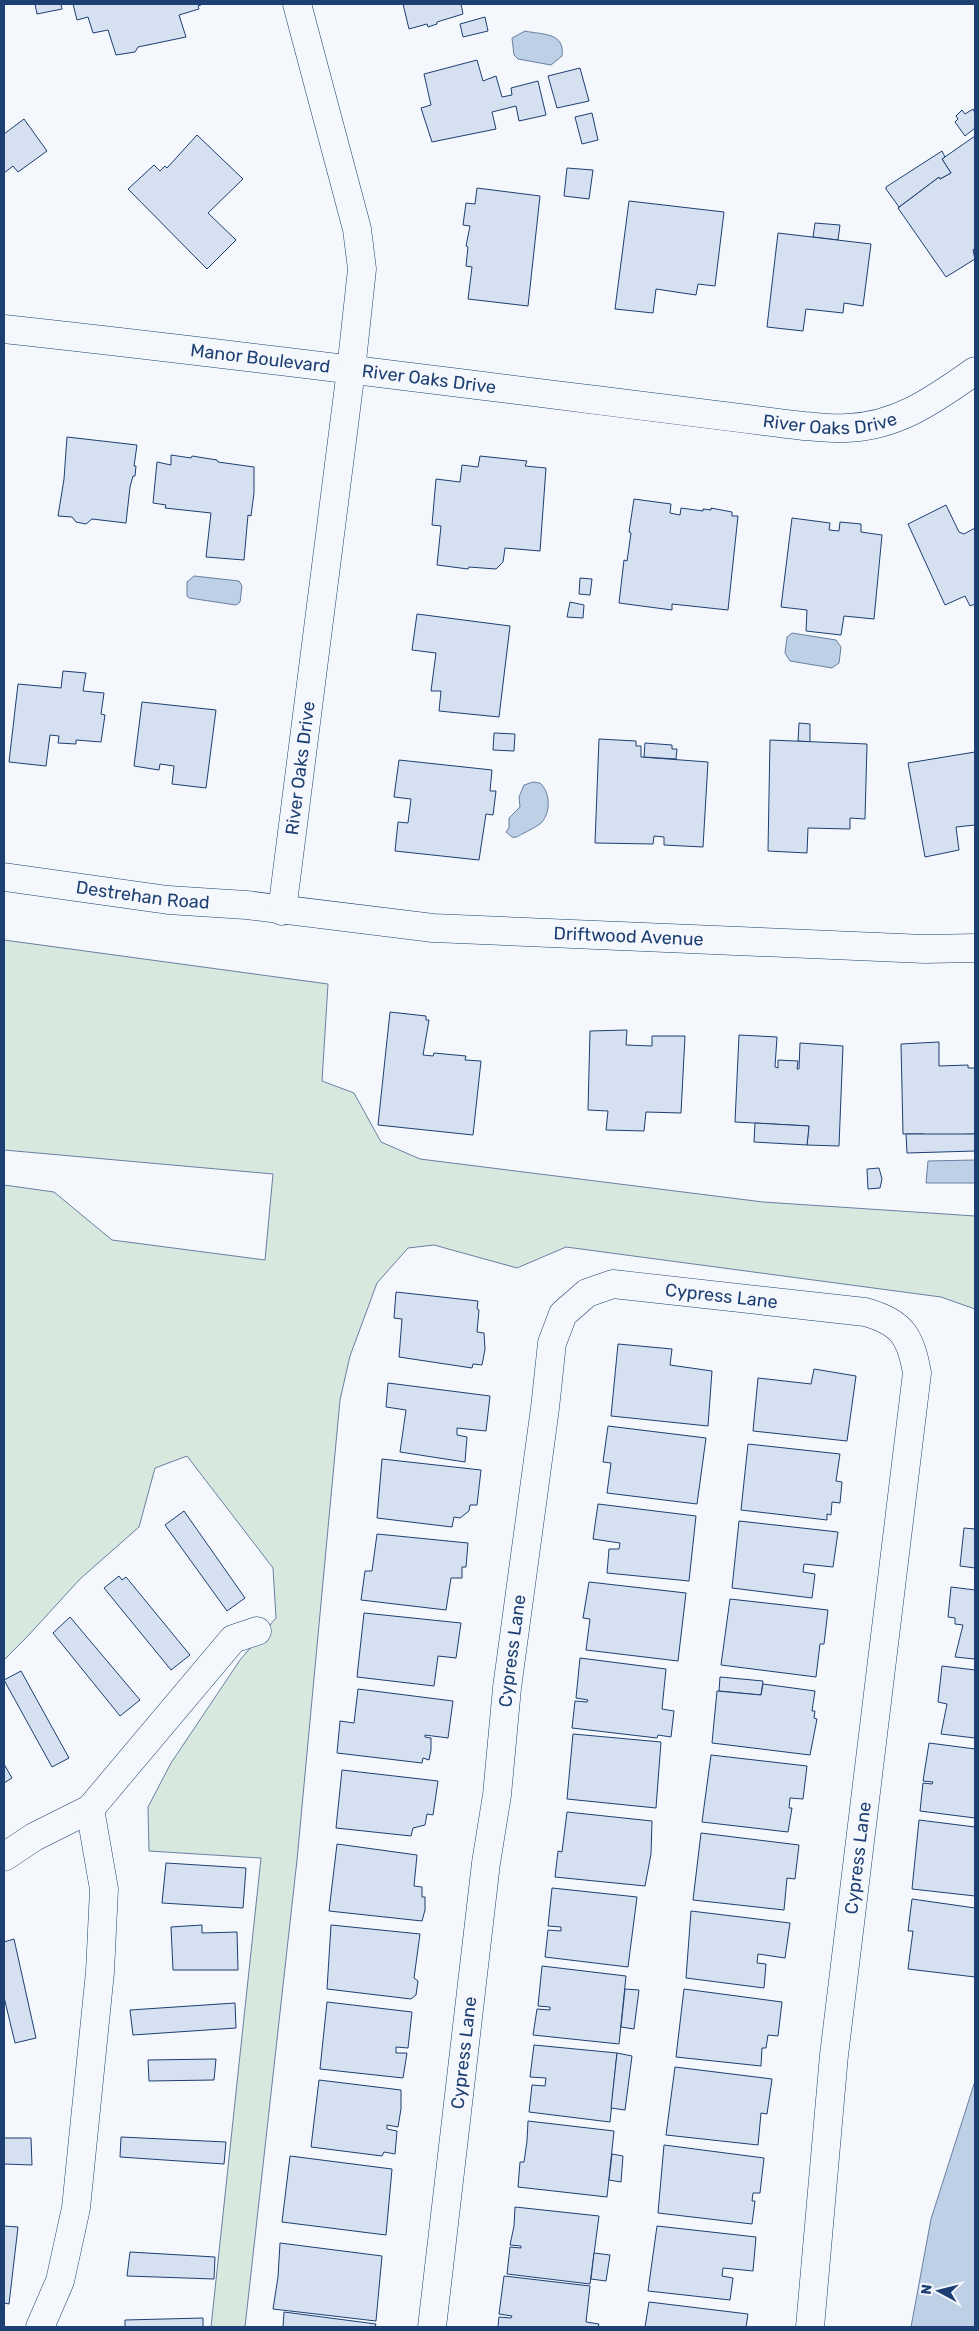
<svg xmlns="http://www.w3.org/2000/svg" width="979" height="2331" viewBox="0 0 979 2331" font-family="Rubik,sans-serif">
<style>
.green{fill:#d7e8df;stroke:#687fa3}
.water{fill:#bed0e5;stroke:#687fa3}
.building{fill:#d5e0f0;stroke:#1d3f73}
.lines{fill:none;stroke-linecap:round;stroke-linejoin:round}
.street-casing{stroke:#1d3f73;stroke-width:29}
.street{stroke:#f4f7fb;stroke-width:28}
.labels{text-anchor:middle;stroke-width:4;stroke-linejoin:round;paint-order:stroke}
.street-label{font-size:18px;fill:#1d3f73;stroke:#f4f7fb}
</style>
<rect width="100%" height="100%" fill="#f4f7fb"/>
<polygon class="green" points="4,940 328,984 322,1081 354,1093 381,1142 420,1159 763,1202 975,1216 975,1309 941,1297 566,1247 517,1268 434,1245 408,1248 377,1283 350,1356 340,1400 297,1860 245,2327 211,2327 261,1858 149,1851 148,1807 171,1763 240,1660 276,1618 273,1568 187,1456 155,1468 139,1527 80,1579 26,1638 4,1660 4,1185 54,1192 112,1240 265,1260 273,1174 4,1150"/>
<g class="water">
<path d="M525,31C543,35 565,32 562,56L551,65L518,59L514,55L512,38Z"/>
<polygon points="194,576 239,581 242,586 240,602 236,605 189,598 187,596 187,582"/>
<polygon points="792,633 836,640 841,647 839,663 832,668 790,661 785,653 787,637"/>
<path d="M533,782L540,783C551,793 551,814 540,824C534,828 528,831 522,834C518,836 517,838 512,837L506,832L509,828V818L520,807L519,797L524,785Z"/>
<polygon points="975,1160 975,1183 926,1183 928,1161"/>
<polygon points="975,2081 975,2327 911,2327 931,2219"/>
</g>
<g class="building">
<polygon points="35,4 61,4 62,9 37,14"/>
<polygon points="73,4 200,4 201,5 198,6 199,9 179,15 186,37 138,47 135,52 116,55 108,30 93,33 88,17 77,20"/>
<polygon points="403,4 462,4 461,4 463,14 437,22 437,24 428,27 427,24 409,29"/>
<polygon points="485,17 488,31 463,37 460,24"/>
<polygon points="477,60 483,81 496,76 502,97 512,95 511,88 538,81 546,115 519,121 516,106 492,112 496,129 432,142 421,108 431,105 424,74"/>
<polygon points="580,68 589,101 557,108 548,76"/>
<polygon points="973,109 975,113 975,128 965,136 955,122 958,119 956,116 962,110 965,114"/>
<polygon points="592,113 598,140 582,144 575,117"/>
<polygon points="24,119 47,151 18,172 13,166 4,173 4,134"/>
<polygon points="197,135 243,179 208,213 236,240 207,269 128,189 154,165 160,171 165,166 167,168"/>
<polygon points="975,136 975,248 973,250 975,259 946,277 898,208 939,177 940,179 951,173 942,159"/>
<polygon points="942,151 945,157 942,159 951,173 940,179 939,177 899,207 886,189 886,187"/>
<polygon points="567,168 593,170 589,199 564,196"/>
<polygon points="477,188 540,196 528,306 468,299 472,267 466,266 468,247 466,246 470,226 463,225 466,203 475,204"/>
<polygon points="629,201 724,212 715,286 698,284 696,295 656,289 653,313 615,309"/>
<polygon points="815,223 840,225 838,240 813,237"/>
<polygon points="778,233 871,244 863,306 844,303 843,313 806,309 803,331 767,327"/>
<polygon points="67,437 137,445 134,466 136,466 135,476 133,476 130,487 126,523 92,519 86,524 76,522 72,517 58,516 64,479"/>
<polygon points="171,455 191,458 192,456 217,460 218,462 254,467 254,493 251,516 248,515 244,560 206,557 211,513 165,508 166,505 153,503 157,462 171,465"/>
<polygon points="480,456 527,461 525,466 546,468 540,551 505,548 503,562 496,569 469,567 468,569 437,565 441,526 432,525 436,479 460,482 462,465 478,467"/>
<polygon points="634,499 671,504 670,513 680,515 681,508 703,511 703,509 711,510 711,508 732,512 732,516 738,516 728,610 672,604 672,610 619,603 624,560 627,561 631,533 629,532"/>
<polygon points="946,505 959,532 964,534 975,528 975,604 970,606 965,596 945,605 908,524"/>
<polygon points="792,518 830,523 829,530 839,531 840,522 861,524 861,532 882,535 874,619 844,616 841,635 806,631 807,610 781,607"/>
<polygon points="580,578 592,579 590,595 579,594"/>
<polygon points="570,602 584,605 583,618 567,617"/>
<polygon points="417,614 510,626 499,717 439,711 441,691 431,691 436,653 412,650"/>
<polygon points="63,671 86,673 83,691 104,693 101,714 105,715 101,742 76,740 76,744 58,743 59,736 50,735 46,766 9,762 18,684 61,688"/>
<polygon points="142,702 216,710 206,788 172,784 174,766 160,764 159,770 134,766"/>
<polygon points="799,723 810,724 810,742 798,741"/>
<polygon points="494,733 515,734 514,751 493,750"/>
<polygon points="599,739 636,741 636,746 641,746 641,757 708,762 703,847 664,845 664,837 654,836 653,844 595,843"/>
<polygon points="770,740 867,744 865,819 850,818 850,829 808,828 807,853 768,851"/>
<polygon points="645,743 672,745 672,749 677,749 676,759 644,757"/>
<polygon points="975,752 975,825 956,827 959,850 925,857 908,763"/>
<polygon points="399,760 492,770 490,791 496,791 493,815 486,814 479,860 395,851 398,822 408,823 411,799 394,797"/>
<polygon points="390,1012 426,1016 426,1020 429,1020 423,1055 433,1056 434,1053 466,1056 465,1060 481,1061 473,1135 378,1125"/>
<polygon points="627,1030 626,1045 652,1046 652,1036 685,1036 681,1113 646,1112 644,1131 606,1130 608,1111 588,1110 590,1031"/>
<polygon points="739,1035 777,1037 775,1067 778,1068 778,1060 798,1061 797,1069 799,1069 800,1043 843,1046 839,1146 807,1145 809,1126 735,1122"/>
<polygon points="939,1042 939,1066 968,1065 968,1068 975,1068 975,1134 948,1135 947,1141 924,1142 924,1134 903,1134 901,1044"/>
<polygon points="755,1123 809,1126 807,1145 754,1142"/>
<polygon points="906,1134 975,1134 975,1151 907,1153"/>
<polygon points="879,1168 882,1179 880,1188 868,1189 867,1169"/>
<polygon points="396,1292 478,1301 477,1309 479,1310 477,1332 484,1333 485,1349 482,1365 473,1364 472,1368 399,1357 402,1319 394,1318"/>
<polygon points="618,1344 672,1349 670,1365 712,1371 708,1426 611,1416"/>
<polygon points="814,1369 856,1376 847,1441 753,1431 758,1378 811,1384"/>
<polygon points="388,1383 490,1396 486,1431 457,1428 457,1435 467,1437 465,1462 400,1452 406,1410 386,1407"/>
<polygon points="608,1426 706,1438 697,1504 607,1493 611,1463 603,1462"/>
<polygon points="748,1444 840,1454 836,1481 842,1482 840,1503 832,1502 831,1515 827,1514 827,1520 741,1510"/>
<polygon points="382,1459 481,1470 477,1505 470,1505 469,1511 460,1518 454,1517 452,1527 377,1518"/>
<polygon points="598,1504 696,1516 689,1581 607,1573 609,1549 619,1549 620,1543 593,1539"/>
<polygon points="184,1511 245,1598 227,1611 165,1525"/>
<polygon points="739,1521 838,1532 833,1567 804,1564 803,1572 815,1574 812,1598 732,1588"/>
<polygon points="964,1528 975,1529 975,1568 960,1566"/>
<polygon points="377,1534 468,1543 466,1567 462,1567 462,1578 451,1578 446,1610 361,1600 365,1571 372,1571"/>
<polygon points="119,1576 122,1580 126,1577 190,1655 171,1670 104,1588"/>
<polygon points="589,1582 686,1593 678,1661 586,1650 590,1619 583,1618"/>
<polygon points="951,1587 975,1590 975,1659 955,1657 963,1625 955,1624 955,1618 948,1617"/>
<polygon points="730,1599 828,1610 824,1644 820,1644 816,1677 721,1665"/>
<polygon points="364,1613 461,1623 456,1658 438,1656 434,1686 357,1677"/>
<polygon points="70,1617 140,1700 120,1716 53,1633"/>
<polygon points="580,1658 666,1669 662,1709 674,1711 671,1737 658,1735 657,1738 572,1728 575,1701 587,1702 588,1700 576,1698"/>
<polygon points="942,1666 975,1670 975,1738 941,1734 947,1704 938,1702"/>
<polygon points="21,1671 69,1758 52,1767 4,1680"/>
<polygon points="720,1677 763,1681 761,1695 719,1691"/>
<polygon points="763,1684 815,1691 812,1711 815,1711 814,1718 817,1719 810,1755 712,1743 717,1691 761,1695"/>
<polygon points="358,1689 453,1701 448,1738 425,1735 425,1737 431,1738 431,1750 429,1760 423,1758 422,1763 337,1753 340,1721 354,1723"/>
<polygon points="573,1734 661,1742 656,1808 567,1799"/>
<polygon points="929,1743 975,1749 975,1818 920,1811 923,1783 932,1784 933,1782 923,1781"/>
<polygon points="711,1755 807,1766 803,1799 790,1798 789,1808 792,1808 788,1832 702,1822"/>
<polygon points="4,1764 12,1778 4,1783"/>
<polygon points="342,1770 438,1781 433,1815 427,1814 425,1825 413,1828 411,1836 336,1828"/>
<polygon points="567,1812 652,1821 651,1854 645,1886 555,1877 558,1851 562,1852"/>
<polygon points="919,1820 975,1827 975,1896 912,1889"/>
<polygon points="701,1833 799,1845 795,1879 787,1878 784,1910 693,1900"/>
<polygon points="337,1844 417,1855 414,1886 422,1887 422,1897 425,1897 425,1910 422,1921 329,1911"/>
<polygon points="166,1863 246,1868 243,1908 162,1903"/>
<polygon points="552,1888 637,1897 628,1967 545,1957 548,1930 561,1931 561,1927 548,1926"/>
<polygon points="912,1899 975,1908 975,1977 908,1969 913,1931 908,1931"/>
<polygon points="691,1911 790,1923 785,1958 758,1954 757,1963 766,1964 764,1988 686,1978"/>
<polygon points="202,1925 202,1933 237,1932 238,1970 173,1970 171,1927"/>
<polygon points="331,1925 420,1934 414,1978 418,1981 416,1995 411,1999 327,1989"/>
<polygon points="14,1939 36,2038 15,2043 4,1997 4,1942"/>
<polygon points="542,1966 626,1976 619,2044 533,2035 537,2009 550,2010 550,2007 538,2006"/>
<polygon points="625,1989 639,1990 634,2029 621,2027"/>
<polygon points="684,1989 782,2002 778,2036 768,2035 766,2048 762,2048 761,2066 676,2057"/>
<polygon points="327,2002 412,2012 408,2048 396,2047 396,2053 407,2053 403,2078 320,2069"/>
<polygon points="235,2003 236,2028 133,2035 130,2010"/>
<polygon points="534,2045 617,2053 610,2122 529,2112 532,2085 545,2086 546,2078 530,2077"/>
<polygon points="617,2053 632,2056 625,2110 611,2108"/>
<polygon points="216,2059 214,2080 149,2081 148,2060"/>
<polygon points="675,2067 772,2079 767,2114 761,2113 758,2145 666,2135"/>
<polygon points="319,2080 401,2090 401,2109 398,2127 387,2125 387,2129 397,2131 395,2154 384,2152 382,2156 311,2147"/>
<polygon points="528,2121 614,2131 607,2197 518,2187 520,2162 524,2162 527,2141"/>
<polygon points="121,2137 226,2142 224,2164 120,2157"/>
<polygon points="4,2138 31,2138 32,2165 4,2164"/>
<polygon points="664,2145 764,2158 760,2193 753,2193 752,2201 755,2201 752,2224 658,2213"/>
<polygon points="612,2154 623,2156 621,2182 609,2180"/>
<polygon points="290,2156 392,2169 386,2235 282,2222"/>
<polygon points="515,2207 599,2216 590,2284 507,2274 510,2247 521,2248 521,2246 510,2245 514,2226"/>
<polygon points="4,2226 18,2227 9,2304 4,2303"/>
<polygon points="657,2226 756,2237 753,2271 723,2268 722,2276 733,2278 730,2300 648,2291"/>
<polygon points="280,2243 382,2256 376,2321 273,2309 278,2277"/>
<polygon points="130,2252 215,2257 214,2279 127,2276"/>
<polygon points="594,2253 610,2255 606,2281 591,2279"/>
<polygon points="504,2276 590,2286 586,2322 599,2324 598,2327 498,2327 499,2317 511,2318 512,2316 499,2314"/>
<polygon points="649,2302 748,2314 746,2327 645,2327"/>
<polygon points="284,2312 376,2324 375,2327 283,2327"/>
<polygon points="203,2318 203,2327 125,2327 125,2320"/>
</g>
<g class="lines">
<defs>
<g id="street">
<path id="s1" d="M4,329C271,358 537,393 804,426C818,427 832,429 846,428C897,427 935,399 975,371"/>
<path id="s2" d="M4,877L168,900L246,905L433,928L925,949L975,948"/>
<path id="s3" d="M282,911L351,370L362,269L357,229L297,4"/>
<polyline points="4,1857 34,1837 90,1809"/>
<polyline points="40,2327 60,2281 76,2208 100,1972 104,1889 90,1809 233,1639 257,1631"/>
<path id="s4" d="M432,2327L486,1863L497,1795L507,1688L545,1408L552,1343L563,1314L587,1293L613,1284L865,1312C902,1322 911,1337 917,1373L834,2055L810,2327"/>
</g>
</defs>
<use href="#street" class="street-casing"/>
<use href="#street" class="street"/>
</g>
<g class="labels">
<g class="street-label">
<text dy="6" stroke="none"><textPath href="#s1" startOffset="258">Manor Boulevard</textPath></text>
<text dy="6" stroke="none"><textPath href="#s1" startOffset="428">River Oaks Drive</textPath></text>
<text dy="6" stroke="none"><textPath href="#s1" startOffset="832">River Oaks Drive</textPath></text>
<text dy="6" stroke="none"><textPath href="#s3" startOffset="144">River Oaks Drive</textPath></text>
<text dy="6" stroke="none"><textPath href="#s2" startOffset="140">Destrehan Road</textPath></text>
<text dy="6" stroke="none"><textPath href="#s2" startOffset="628">Driftwood Avenue</textPath></text>
<text dy="6" stroke="none"><textPath href="#s4" startOffset="1191">Cypress Lane</textPath></text>
<text dy="6" stroke="none"><textPath href="#s4" startOffset="681">Cypress Lane</textPath></text>
<text transform="translate(858 1858) rotate(-83)" y="6">Cypress Lane</text>
<text dy="6" stroke="none"><textPath href="#s4" startOffset="276">Cypress Lane</textPath></text>
</g>
</g>
<rect width="979" height="2331" fill="none" stroke="#1d3f73" stroke-width="10"/>
<g transform="translate(939 2291) rotate(277)" stroke="#f4f7fb" stroke-width="4" paint-order="stroke">
<path d="M0-4L9 19L0 12L-9 19Z" fill="#1d3f73"/>
<text y="-8" font-size="14" font-weight="bold" text-anchor="middle" fill="#1d3f73">N</text>
</g>
</svg>
